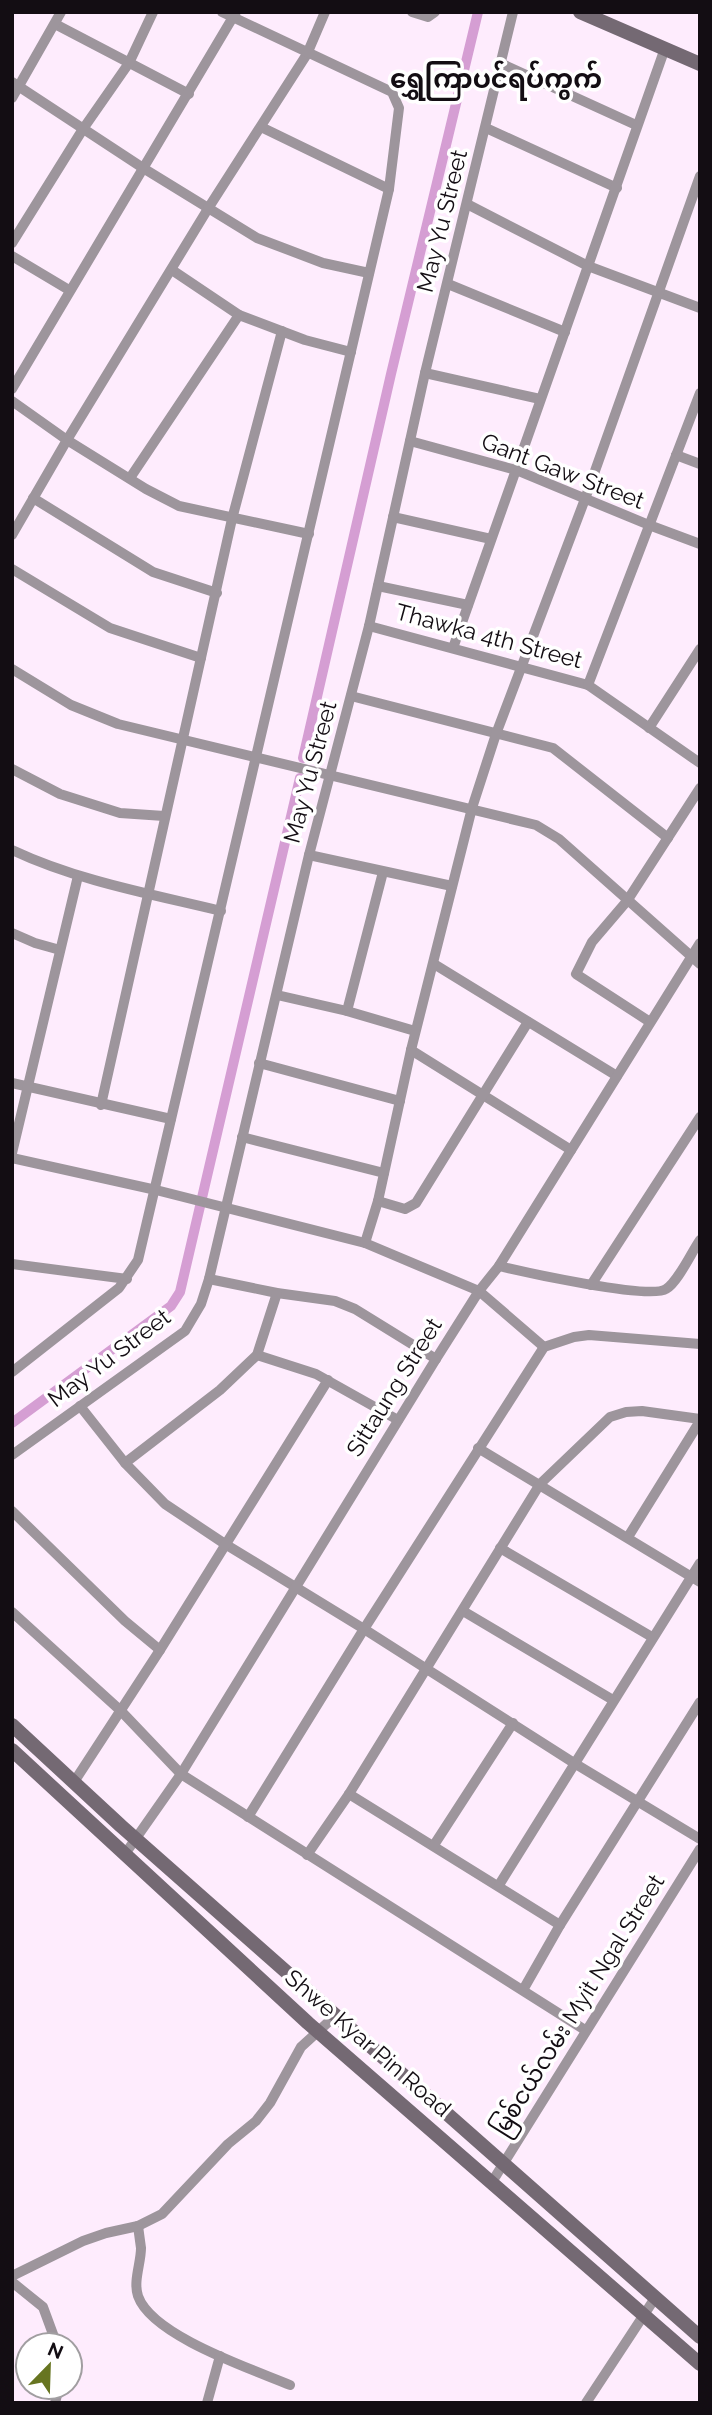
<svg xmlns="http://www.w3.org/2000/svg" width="712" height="2415" viewBox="0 0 712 2415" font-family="Raleway,'Noto Sans Myanmar',sans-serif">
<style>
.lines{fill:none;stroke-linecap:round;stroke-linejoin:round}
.canal{stroke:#d59ed3;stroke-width:10}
.street{stroke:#9d959c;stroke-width:10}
.secondary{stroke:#746973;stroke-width:14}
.labels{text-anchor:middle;stroke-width:7;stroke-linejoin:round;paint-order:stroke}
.street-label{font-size:23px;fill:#130d13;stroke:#fff}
.quarter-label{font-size:26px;font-weight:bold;fill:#130d13;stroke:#fff}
</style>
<rect width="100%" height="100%" fill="#feecfd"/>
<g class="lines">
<g class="canal">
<polyline points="303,758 391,374 478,12"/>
<polyline points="12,1423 171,1306 180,1292 300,778"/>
</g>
<g class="street">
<polyline points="412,12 428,17 435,12"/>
<polyline points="55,24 189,94"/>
<polyline points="500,63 636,125"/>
<polyline points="12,82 143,168 257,238 323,263 369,273"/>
<polyline points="12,98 61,12"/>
<polyline points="261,127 389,189"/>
<polyline points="486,128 617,188"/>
<polyline points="467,204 588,266 700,308"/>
<polyline points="12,243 83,129 129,63 153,12"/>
<polyline points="12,256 69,290"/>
<polyline points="172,270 239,315 305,340 351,352"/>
<polyline points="448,284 565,332"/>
<polyline points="425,373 540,399"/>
<polyline points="12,389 236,12"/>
<polyline points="12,401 67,440 146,489 179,506 309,534"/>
<polyline points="410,441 516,470 649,525 700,544"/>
<polyline points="676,455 700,464"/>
<polyline points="130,478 239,315"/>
<polyline points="33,498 153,572 217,593"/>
<polyline points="393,517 491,539"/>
<polyline points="12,535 67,440 209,207 307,54 325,12"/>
<polyline points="12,569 110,628 201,658"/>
<polyline points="378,586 468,605"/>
<polyline points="369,626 588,685 700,763"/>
<polyline points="453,648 664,51"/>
<polyline points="12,669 71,705 118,724 536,825 559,839 700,964"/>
<polyline points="588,685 700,393"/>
<polyline points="351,696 553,748 668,838"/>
<polyline points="649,728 700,649"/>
<polyline points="12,769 60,794 120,813 164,816"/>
<path d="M12,850C78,881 151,894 221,911"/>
<polyline points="309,855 452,886"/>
<polyline points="12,933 35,943 60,950"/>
<polyline points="434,964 617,1076"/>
<polyline points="277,995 347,1011 415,1031"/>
<polyline points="347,1011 383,872"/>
<polyline points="650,1022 576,974 592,942 627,901 700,788"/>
<polyline points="411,1050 571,1150"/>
<polyline points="259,1063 400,1101"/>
<polyline points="12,1083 171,1119"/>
<polyline points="101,1105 232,519 282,331"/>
<polyline points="242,1137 384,1173"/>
<polyline points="12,1153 78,876"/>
<polyline points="12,1158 156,1190 365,1243 479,1291 544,1347"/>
<polyline points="378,1201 405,1209 416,1203 528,1022"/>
<polyline points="365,1243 378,1201 411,1050 472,808 496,734 585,499 700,176"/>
<polyline points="12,1264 127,1279"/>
<path d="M499,1266C524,1272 650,1300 666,1289C678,1282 691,1253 700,1240"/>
<polyline points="209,1279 277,1293 335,1301 355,1309 436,1359"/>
<polyline points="591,1285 700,1117"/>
<polyline points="257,1355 316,1374 398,1420"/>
<polyline points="12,1372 119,1288 138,1260 389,189 399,108 392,92 222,12"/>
<polyline points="80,1406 125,1463 165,1504 225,1544 364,1629 574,1763 700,1839"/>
<polyline points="478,1448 700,1582"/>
<polyline points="12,1455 185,1331 201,1304 209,1279 309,855 369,626 425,373 513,12"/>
<polyline points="125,1463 220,1390 257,1355 277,1293"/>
<polyline points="12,1511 125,1621 160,1650"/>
<polyline points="628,1537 700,1421"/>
<polyline points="500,1548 652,1637"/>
<polyline points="463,1611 613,1700"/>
<polyline points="12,1612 121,1711 181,1774 585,2030"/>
<polyline points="74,1782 160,1650 328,1380"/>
<polyline points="349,1794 560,1925"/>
<polyline points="248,1817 364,1629 544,1347 574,1337 589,1335 700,1344"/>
<polyline points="434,1845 513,1723"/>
<polyline points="125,1854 181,1774 436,1359 479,1291 499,1266 700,943"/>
<polyline points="307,1855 349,1794 540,1484 610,1417 626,1412 642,1411 700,1419"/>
<polyline points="499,1885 700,1563"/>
<polyline points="523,1990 560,1925 700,1702"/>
<polyline points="492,2182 700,1849"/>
<path d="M138,2226C139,2233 140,2241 141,2248C141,2263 133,2281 138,2296C152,2336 252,2369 290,2385"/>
<polyline points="12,2276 83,2241 106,2233 138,2226 162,2214 228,2144 256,2121 270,2103 301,2047 335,2016"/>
<polyline points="12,2282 43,2307 57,2345"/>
<polyline points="55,2403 59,2387"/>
<polyline points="207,2403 220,2356"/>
<polyline points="586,2403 655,2298"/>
</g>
<g class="secondary">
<polyline points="580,12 700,64"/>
<polyline points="12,1725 121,1826 700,2337"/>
<polyline points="12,1750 308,2023 700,2364"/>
</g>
</g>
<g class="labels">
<g class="street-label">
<text transform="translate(442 221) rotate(-76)" y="8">May Yu Street</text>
<text transform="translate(563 471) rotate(21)" y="8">Gant Gaw Street</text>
<text transform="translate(489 636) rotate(15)" y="8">Thawka 4th Street</text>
<text transform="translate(310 772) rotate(-75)" y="8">May Yu Street</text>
<text transform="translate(109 1358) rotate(-37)" y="8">May Yu Street</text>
<text transform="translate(394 1387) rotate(-58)" y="8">Sittaung Street</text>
<text transform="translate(578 2005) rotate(-58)" y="8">မြစ်ငယ်လမ်း Myit Ngal Street</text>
<text transform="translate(368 2043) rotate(41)" y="8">Shwe Kyar Pin Road</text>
</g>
<g class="quarter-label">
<text x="496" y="88">ရွှေကြာပင်ရပ်ကွက်</text>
</g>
</g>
<rect width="712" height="2415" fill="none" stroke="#130d13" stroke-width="28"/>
<g transform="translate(49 2366) rotate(23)"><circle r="33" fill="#ffffff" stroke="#a19ea1" stroke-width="2"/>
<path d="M0-5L12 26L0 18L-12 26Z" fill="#677521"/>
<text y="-10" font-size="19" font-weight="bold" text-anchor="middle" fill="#130d13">N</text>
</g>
</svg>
